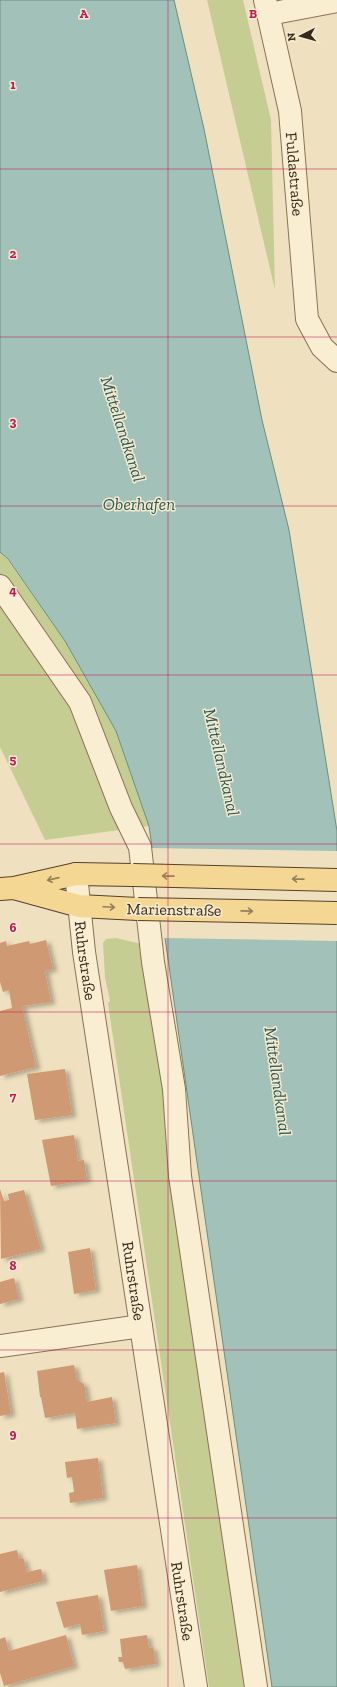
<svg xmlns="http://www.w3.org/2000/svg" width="337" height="1687" viewBox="0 0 337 1687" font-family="'Zilla Slab',serif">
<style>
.green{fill:#c6cd92}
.water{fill:#a2c1b8;stroke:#698f85}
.pier{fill:#efe1bf}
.building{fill:#cf9973;filter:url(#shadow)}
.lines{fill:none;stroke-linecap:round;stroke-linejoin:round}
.minor-casing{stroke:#887156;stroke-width:24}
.major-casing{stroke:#563f2b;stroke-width:24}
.minor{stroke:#faeed2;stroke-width:22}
.major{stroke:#f5d794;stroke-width:22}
.major-bridge-casing{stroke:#563f2b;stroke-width:24;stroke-linecap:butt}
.major-bridge{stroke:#f5d794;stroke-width:22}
.oneway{stroke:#968058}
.grid{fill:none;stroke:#c2185b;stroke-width:1;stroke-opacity:0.55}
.labels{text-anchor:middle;stroke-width:3;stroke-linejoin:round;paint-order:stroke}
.street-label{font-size:16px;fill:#37291c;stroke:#f6ebce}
.water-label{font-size:17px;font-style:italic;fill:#2a5855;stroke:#f6ebce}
.grid-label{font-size:13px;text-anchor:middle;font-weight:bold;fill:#c2185b;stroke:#f6ebce;stroke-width:3;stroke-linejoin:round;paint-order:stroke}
</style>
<defs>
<filter id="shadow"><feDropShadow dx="4.5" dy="2.5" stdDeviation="2" flood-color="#0004"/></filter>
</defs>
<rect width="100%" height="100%" fill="#efe1bf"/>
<g class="green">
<polygon points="207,0 243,0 271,120 275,290"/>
<polygon points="0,552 7,559 65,641 116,731 149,826 45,840 0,747"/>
<polygon points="116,938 142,944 248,1687 209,1687 108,1003 110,1001 105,978 103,943 106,939"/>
</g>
<polygon class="water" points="0,0 174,0 204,129 262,420 289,530 337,831 337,1687 272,1687 149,826 116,731 65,641 8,559 0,552"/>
<polygon class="pier" points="150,848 337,851 337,941 163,938"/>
<g class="building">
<polygon points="46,940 53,969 45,971 51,1002 22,1006 36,1067 0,1076 0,1011 12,1008 9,990 3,992 0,982 0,943 6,941 7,946 29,941 30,944"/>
<polygon points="65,1069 72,1115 35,1120 27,1074"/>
<polygon points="74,1135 78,1161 84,1160 87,1180 51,1186 42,1140"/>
<polygon points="0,1189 4,1201 9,1200 8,1194 24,1190 41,1249 1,1259"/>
<polygon points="90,1248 96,1290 74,1294 68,1252"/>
<polygon points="14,1278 19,1299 0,1304 0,1282"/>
<polygon points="74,1365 77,1380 84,1384 87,1402 112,1397 116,1423 77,1429 75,1413 45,1418 41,1397 40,1397 37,1371"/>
<polygon points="4,1372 11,1414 0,1416 0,1373"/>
<polygon points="98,1458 103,1498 70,1503 69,1493 74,1492 72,1477 67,1478 65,1462"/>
<polygon points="17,1550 19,1559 23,1558 24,1560 27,1572 41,1569 44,1581 0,1592 0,1554"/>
<polygon points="137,1565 143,1606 111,1611 104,1570"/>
<polygon points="98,1595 104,1631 82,1635 80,1624 64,1628 56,1602"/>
<polygon points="66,1635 74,1666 4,1686 0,1673 0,1639 5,1637 9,1651"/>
<polygon points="147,1635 149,1648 153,1647 156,1664 125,1669 123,1662 119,1662 118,1657 122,1657 120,1639"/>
</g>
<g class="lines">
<defs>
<g id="minor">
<path id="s1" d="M265,0L290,111L307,319L322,347L337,361"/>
<polyline points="269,14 337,1"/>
<polyline points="0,586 80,702 121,808 140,847 153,962 174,1089 180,1176 256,1687"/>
<path id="s2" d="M76,874L84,952L196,1687"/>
<polyline points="0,1346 141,1326"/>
</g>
<g id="major">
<polyline points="0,889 14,888 76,874 133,875"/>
<polyline points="17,889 79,906 138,909"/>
</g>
</defs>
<use href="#minor" class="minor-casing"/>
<use href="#major" class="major-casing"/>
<use href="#minor" class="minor"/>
<use href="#major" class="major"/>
<defs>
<g id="major-bridge">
<polyline points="133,875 337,880"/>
<polyline points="138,909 337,913"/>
</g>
</defs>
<use href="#major-bridge" class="major-bridge-casing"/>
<use href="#major-bridge" class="major-bridge"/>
</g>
<defs><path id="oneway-shaft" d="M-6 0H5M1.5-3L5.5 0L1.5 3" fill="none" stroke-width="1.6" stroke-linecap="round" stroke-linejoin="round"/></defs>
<g class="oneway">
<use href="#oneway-shaft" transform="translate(168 876) rotate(-179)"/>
<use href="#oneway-shaft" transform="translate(53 879) rotate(167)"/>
<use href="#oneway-shaft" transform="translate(298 879) rotate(-179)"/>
<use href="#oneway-shaft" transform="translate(109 907) rotate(3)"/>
<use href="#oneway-shaft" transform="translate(247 911) rotate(1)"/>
</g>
<path class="grid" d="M168,0V1687M0,169H337M0,337H337M0,506H337M0,675H337M0,844H337M0,1012H337M0,1181H337M0,1350H337M0,1518H337"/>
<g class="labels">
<g class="street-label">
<text dy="6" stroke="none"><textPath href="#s1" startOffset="177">Fuldastraße</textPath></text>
<text transform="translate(174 909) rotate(1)" y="6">Marienstraße</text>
<text dy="6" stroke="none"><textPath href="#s2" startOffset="87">Ruhrstraße</textPath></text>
<text dy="6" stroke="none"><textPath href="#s2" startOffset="411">Ruhrstraße</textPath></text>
<text dy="6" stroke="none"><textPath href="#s2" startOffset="735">Ruhrstraße</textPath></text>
</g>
<g class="water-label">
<text transform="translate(123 429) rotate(72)" y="6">Mittellandkanal</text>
<text x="139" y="510">Oberhafen</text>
<text transform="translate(222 762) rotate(77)" y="6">Mittellandkanal</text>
<text transform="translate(278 1081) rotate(82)" y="6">Mittellandkanal</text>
</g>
</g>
<g class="grid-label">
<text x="84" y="18">A</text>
<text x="253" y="18">B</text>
<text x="13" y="89">1</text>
<text x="13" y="258">2</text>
<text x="13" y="426">3</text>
<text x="13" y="595">4</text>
<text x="13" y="764">5</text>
<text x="13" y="932">6</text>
<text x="13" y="1101">7</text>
<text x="13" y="1270">8</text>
<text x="13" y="1438">9</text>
</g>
<g transform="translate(301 36) rotate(264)" stroke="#f6ebce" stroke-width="3" paint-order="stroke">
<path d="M0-3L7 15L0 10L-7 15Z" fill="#37291c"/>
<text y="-6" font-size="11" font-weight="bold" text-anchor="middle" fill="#37291c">N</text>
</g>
</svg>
